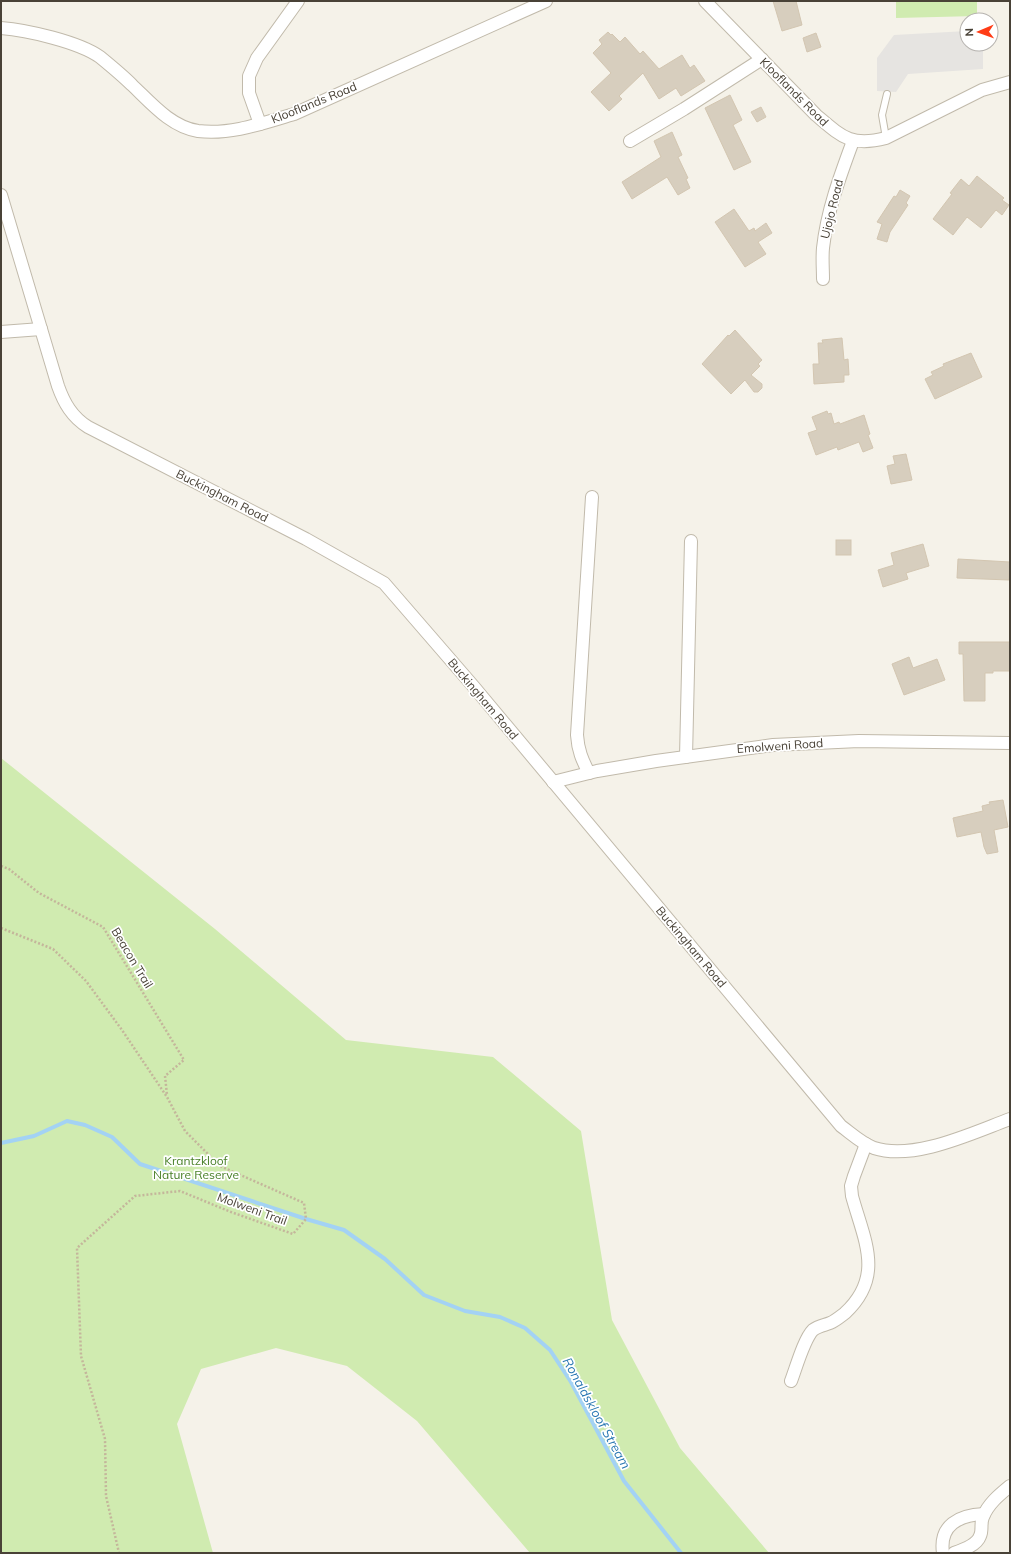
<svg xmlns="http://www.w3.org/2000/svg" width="1011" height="1554" viewBox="0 0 1011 1554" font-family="Mulish,sans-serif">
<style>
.green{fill:#d0ebb0}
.parking{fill:#e6e4e1}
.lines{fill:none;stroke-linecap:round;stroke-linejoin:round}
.stream{stroke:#a3d2f4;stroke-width:4}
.building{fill:#d7cebe;stroke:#d3c6b1}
.lane-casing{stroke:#c1baab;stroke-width:8}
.street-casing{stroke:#c1baab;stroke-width:14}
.path{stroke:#c4b69b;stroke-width:2.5;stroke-dasharray:2 2;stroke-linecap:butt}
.lane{stroke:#fff;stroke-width:6}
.street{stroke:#fff;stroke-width:12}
.labels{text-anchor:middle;stroke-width:3.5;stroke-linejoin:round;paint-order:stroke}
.street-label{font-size:12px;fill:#494237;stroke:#fff}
.park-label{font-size:12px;fill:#477f26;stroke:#fff}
.water-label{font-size:13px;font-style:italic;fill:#2977b2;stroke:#fff}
</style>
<rect width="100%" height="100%" fill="#f5f2e9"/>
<g class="green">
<polygon points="896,1 977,1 977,16 896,18"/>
<polygon points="1,758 215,929 346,1040 493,1057 581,1131 612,1320 680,1448 769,1553 530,1553 417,1421 347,1366 276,1348 201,1369 177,1424 213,1553 1,1553"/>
</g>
<polygon class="parking" points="967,31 967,44 983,44 983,69 908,74 896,92 877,91 877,58 894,35"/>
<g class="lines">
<polyline class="stream" points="1,1143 34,1136 67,1121 85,1125 112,1137 140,1164 306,1219 344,1230 385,1259 424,1295 465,1311 500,1317 525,1328 550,1350 571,1382 624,1481 681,1553"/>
</g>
<g class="building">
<polygon points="773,1 796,1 802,25 782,31"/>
<polygon points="608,32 611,35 612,34 620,42 625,37 640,54 643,51 659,69 682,55 690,68 694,65 705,81 681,96 676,88 659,99 643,73 619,96 622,99 609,111 591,92 611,73 593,53 602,44 599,40"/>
<polygon points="816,33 821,47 807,52 803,38"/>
<polygon points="730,95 742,120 733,125 751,162 734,170 705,108"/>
<polygon points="761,107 766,117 757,122 751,112"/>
<polygon points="672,132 682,155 678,157 688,178 686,179 690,188 678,195 667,177 632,199 622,182 661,157 654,141"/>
<polygon points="977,176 1004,198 1002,200 1009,205 1002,215 996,210 981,228 967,217 953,235 933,219 952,194 950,193 961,179 969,186"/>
<polygon points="900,190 910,196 906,203 908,205 890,232 887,242 877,239 882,224 877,222 894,196 896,197"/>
<polygon points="734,209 749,231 754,228 755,231 766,223 772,233 758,242 766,254 745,267 715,222"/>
<polygon points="735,330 762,360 758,364 760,366 751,375 762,384 762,388 758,392 754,392 745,380 731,394 702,364 728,335 729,336"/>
<polygon points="842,338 844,360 848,359 849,375 844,375 844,382 814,384 813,364 819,364 818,343 823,343 822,340"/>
<polygon points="971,353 982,377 935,399 925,379 933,375 931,372 944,366 943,364"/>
<polygon points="827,411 828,414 831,413 834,424 839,422 840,424 864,415 870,434 868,435 873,448 863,452 859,442 838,450 837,447 816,455 808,433 817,430 812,417"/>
<polygon points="906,454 912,480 891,484 887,466 895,464 893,456"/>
<rect x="836" y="540" width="15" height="15"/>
<polygon points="923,544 929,566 906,573 908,579 883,587 878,570 894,565 891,553"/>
<polygon points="958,559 1010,562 1009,580 957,578"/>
<polygon points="959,642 1010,642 1010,671 993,671 993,673 985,673 985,701 964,701 963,654 959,654"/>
<polygon points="909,657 913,668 937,659 945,680 904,695 892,664"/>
<polygon points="1003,800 1008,827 994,830 998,852 987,854 984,847 981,832 957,837 953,818 983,811 982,806 990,804 989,802"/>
</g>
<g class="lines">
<defs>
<polyline id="lane" points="886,138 882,115 887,94"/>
<g id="street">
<path d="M705,1L816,115C842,137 851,147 886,138L982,90L1010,82"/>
<path d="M1,28C27,30 79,42 100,57C111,66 122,75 132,85C151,103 171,127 198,131C231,135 263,123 294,114L546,1"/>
<polyline points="260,124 249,93 249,76 257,58 298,1"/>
<polyline points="630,141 684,109 762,59"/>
<path d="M1,195L58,386C64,403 72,417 88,427L306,539L384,583L474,687L841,1126C852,1134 861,1143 874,1148C914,1161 972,1133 1010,1119"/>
<path d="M823,279C823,269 822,258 823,248C827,211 840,176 853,141"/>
<polyline points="1,332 41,329"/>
<polyline points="686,757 691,541"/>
<path d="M589,773C582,760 578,750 577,735L592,497"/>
<polyline points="553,782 597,771 656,761 773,745 859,741 1010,743"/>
<path d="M791,1381C796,1368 804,1339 813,1330C818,1326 825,1325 830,1323C835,1321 841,1316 845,1313C885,1276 864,1240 852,1196L851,1186L854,1176L866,1144"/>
<path d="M943,1553C939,1525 959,1515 984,1514"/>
<path d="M954,1553C963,1550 977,1545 980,1536C983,1530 980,1523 983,1517C988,1504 999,1495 1010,1486"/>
</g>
</defs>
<use href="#lane" class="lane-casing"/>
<use href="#street" class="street-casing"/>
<g class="path">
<polyline points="1,866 9,869 39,893 103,927 184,1060 165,1076 167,1095"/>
<polyline points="1,928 53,949 86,981 122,1030 167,1097 185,1131 220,1166 304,1203 306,1219 293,1234 231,1212 180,1191 135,1196 77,1248 81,1356 105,1439 106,1496 119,1553"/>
</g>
<use href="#lane" class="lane"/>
<use href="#street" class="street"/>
</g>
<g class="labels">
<g class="street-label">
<text transform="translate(794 92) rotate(45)" y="4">Klooflands Road</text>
<text transform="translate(314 103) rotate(-22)" y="4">Klooflands Road</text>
<text transform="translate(832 209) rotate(-76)" y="4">Ujojo Road</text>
<text transform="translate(222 496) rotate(27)" y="4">Buckingham Road</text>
<text transform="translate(483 699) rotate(50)" y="4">Buckingham Road</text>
<text transform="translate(780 746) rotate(-4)" y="4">Emolweni Road</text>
<text transform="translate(691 947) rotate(50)" y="4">Buckingham Road</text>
<text transform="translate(132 958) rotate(59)" y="4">Beacon Trail</text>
<text transform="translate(252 1209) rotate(20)" y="4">Molweni Trail</text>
</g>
<g class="park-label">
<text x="196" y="1165">Krantzkloof<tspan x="196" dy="14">Nature Reserve</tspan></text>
</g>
<g class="water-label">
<text transform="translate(597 1413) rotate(61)" y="5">Ronaldskloof Stream</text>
</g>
</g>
<rect width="1011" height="1554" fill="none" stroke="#494237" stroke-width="4"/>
<g transform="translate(979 32) rotate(268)"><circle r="19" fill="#ffffff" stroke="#b6b3af"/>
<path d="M0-3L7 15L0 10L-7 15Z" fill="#ff3c16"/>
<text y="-6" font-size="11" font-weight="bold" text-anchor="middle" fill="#494237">N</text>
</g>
</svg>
